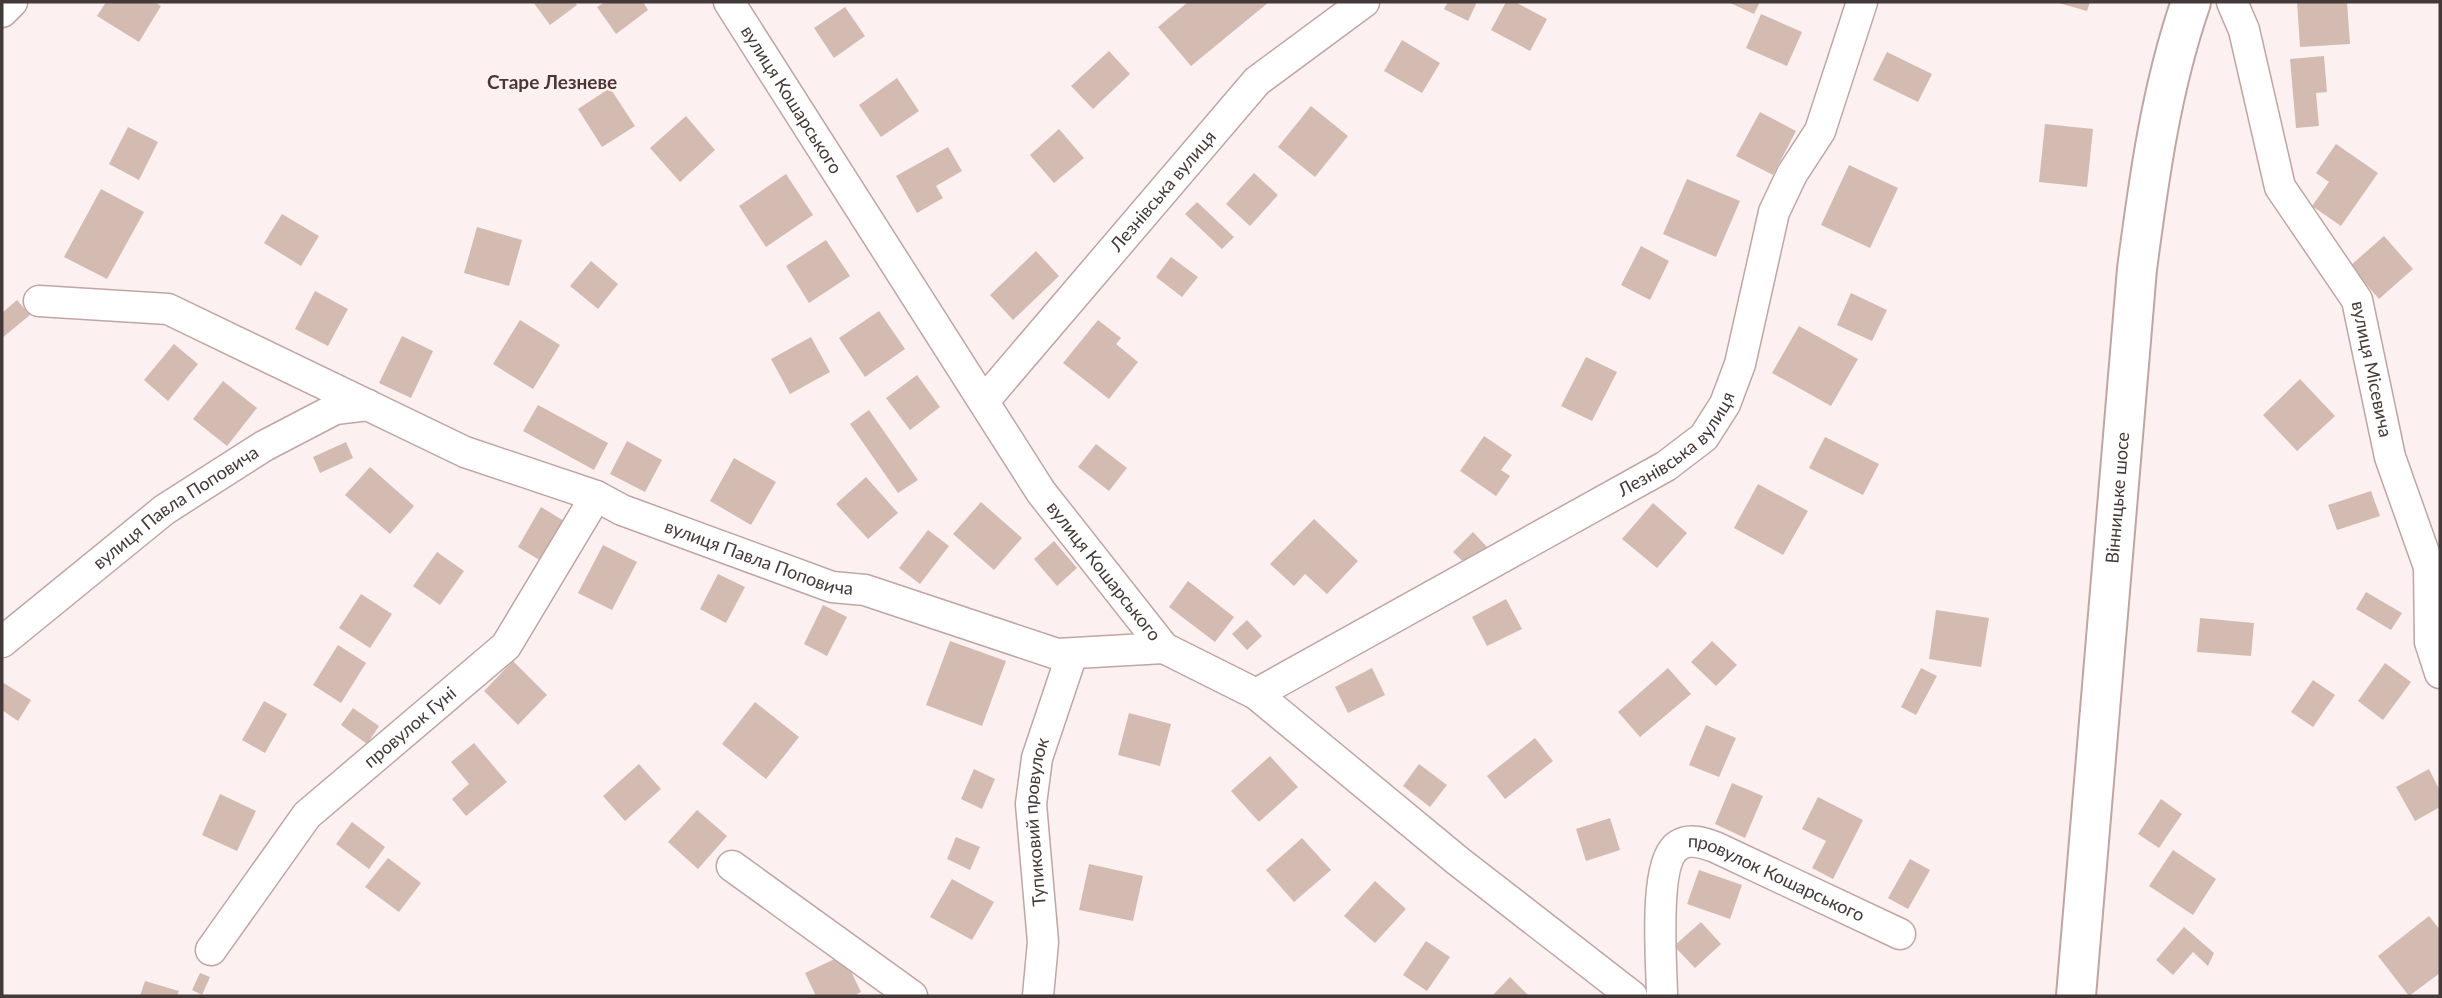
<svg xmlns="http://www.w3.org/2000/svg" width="2442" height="998" viewBox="0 0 2442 998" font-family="Lato,sans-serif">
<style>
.building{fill:#d3bbb2}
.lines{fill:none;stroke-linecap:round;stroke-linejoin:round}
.minor-casing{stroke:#bfa6a5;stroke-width:33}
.major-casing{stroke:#bfa6a5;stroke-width:42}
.minor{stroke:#fff;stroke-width:30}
.major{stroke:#fff;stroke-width:38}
.labels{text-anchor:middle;stroke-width:5;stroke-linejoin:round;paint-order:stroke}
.street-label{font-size:18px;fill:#433938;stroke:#fcf1f0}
.neighbourhood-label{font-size:19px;font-weight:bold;fill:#4b3635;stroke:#fcf1f0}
</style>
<rect width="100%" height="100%" fill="#fcf1f0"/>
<g class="building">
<polygon points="106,2 154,2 161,6 139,42 97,16"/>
<polygon points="533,2 575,2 577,5 550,25"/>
<polygon points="605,2 643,2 648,10 616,34 597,7"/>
<polygon points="1188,2 1269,2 1191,66 1158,27"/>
<polygon points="1448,2 1477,2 1468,21 1444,9"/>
<polygon points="1506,2 1515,2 1547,19 1530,51 1491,30"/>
<polygon points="1728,2 1760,2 1754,14"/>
<polygon points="2055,2 2090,2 2087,11"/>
<polygon points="2297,2 2347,2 2350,44 2300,47"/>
<polygon points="845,7 865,36 834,58 814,28"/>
<polygon points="1761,14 1802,32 1787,66 1746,48"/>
<polygon points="1402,40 1440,63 1422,93 1384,71"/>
<polygon points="1109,51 1130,74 1093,109 1071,86"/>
<polygon points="1887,52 1932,74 1918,102 1873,80"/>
<polygon points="2324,56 2327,92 2316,93 2319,126 2296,128 2290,59"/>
<polygon points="897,78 919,111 881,137 859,105"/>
<polygon points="610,88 635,126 602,147 578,109"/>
<polygon points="1311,106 1348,136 1315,177 1278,147"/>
<polygon points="1760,112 1796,131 1773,175 1736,156"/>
<polygon points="686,116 715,150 680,182 650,148"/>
<polygon points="2045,124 2093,129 2087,187 2039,182"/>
<polygon points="128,127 158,142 139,180 109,164"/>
<polygon points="1059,129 1084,158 1054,183 1030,155"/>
<polygon points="2336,144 2378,173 2341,226 2312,206 2329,182 2316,173"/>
<polygon points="948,147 962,171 936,186 943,198 917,213 896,176"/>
<polygon points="1849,165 1898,188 1870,248 1821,225"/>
<polygon points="1254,173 1278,195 1250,226 1226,204"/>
<polygon points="786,174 813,215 766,247 739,206"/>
<polygon points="1687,179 1740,201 1716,257 1663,234"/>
<polygon points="101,189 144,212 107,279 64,257"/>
<polygon points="1197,202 1234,237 1222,249 1185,214"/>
<polygon points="282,214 319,236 301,266 264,243"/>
<polygon points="477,227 522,240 509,286 464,273"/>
<polygon points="2384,236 2413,269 2379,299 2350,266"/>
<polygon points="826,240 850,276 809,303 786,266"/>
<polygon points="1641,246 1669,261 1650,300 1621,285"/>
<polygon points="1036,251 1059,276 1013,320 990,295"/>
<polygon points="1171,257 1198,277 1182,297 1156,277"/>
<polygon points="591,261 618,284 598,309 570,286"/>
<polygon points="315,291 348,309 328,346 295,329"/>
<polygon points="1851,293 1887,310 1872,341 1837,325"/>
<polygon points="17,300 30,315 2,338 2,313"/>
<polygon points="879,311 905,349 865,377 839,338"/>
<polygon points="520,320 560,345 533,389 493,364"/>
<polygon points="1098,320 1121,338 1116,344 1138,362 1109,399 1063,363"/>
<polygon points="1799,326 1858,359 1831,406 1772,373"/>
<polygon points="402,336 433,351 411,398 379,383"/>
<polygon points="811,337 830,372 790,394 771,359"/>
<polygon points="174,344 198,364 168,401 144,380"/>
<polygon points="1586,357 1617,372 1592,421 1561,406"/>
<polygon points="917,375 940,407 910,430 886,398"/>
<polygon points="2300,379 2335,416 2297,451 2263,415"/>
<polygon points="223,381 257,408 227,446 193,419"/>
<polygon points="538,405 608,443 594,470 523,431"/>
<polygon points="869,410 918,480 898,493 850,424"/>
<polygon points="1484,436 1512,455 1501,470 1510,476 1496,496 1460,471"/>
<polygon points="1825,437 1879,464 1863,495 1809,468"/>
<polygon points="627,441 662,460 645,492 610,474"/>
<polygon points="346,442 353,458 320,473 313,457"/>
<polygon points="1096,444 1127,468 1109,491 1078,467"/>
<polygon points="734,458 776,482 751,525 710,501"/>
<polygon points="370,467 414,506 390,534 345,495"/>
<polygon points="866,477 898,513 868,539 836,504"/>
<polygon points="1758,484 1808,511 1783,555 1734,528"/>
<polygon points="2371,491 2380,516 2337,530 2328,505"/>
<polygon points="981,502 1022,538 994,570 953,534"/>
<polygon points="1653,503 1687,533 1657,568 1622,539"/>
<polygon points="541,507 564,521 541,561 518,547"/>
<polygon points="1314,519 1358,561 1327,594 1305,574 1294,586 1270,564"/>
<polygon points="928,530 949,546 920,584 899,568"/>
<polygon points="1473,532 1488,548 1469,567 1453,552"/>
<polygon points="1054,541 1077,568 1057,586 1034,559"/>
<polygon points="603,545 637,562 612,610 578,593"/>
<polygon points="437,552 464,571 440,605 413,586"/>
<polygon points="718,574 745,587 726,623 700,609"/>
<polygon points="1188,581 1234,617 1215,642 1169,607"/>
<polygon points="2366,592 2402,613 2391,630 2356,609"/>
<polygon points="361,594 392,614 370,648 339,628"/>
<polygon points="1506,599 1522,629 1487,646 1472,617"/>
<polygon points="823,605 847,617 827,656 804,644"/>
<polygon points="1936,610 1989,618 1981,667 1929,659"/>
<polygon points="2200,618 2254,623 2251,656 2197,652"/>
<polygon points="1247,620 1262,636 1247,650 1232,634"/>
<polygon points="950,641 1006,661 982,726 926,705"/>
<polygon points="1712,641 1737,665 1716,686 1691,662"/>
<polygon points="338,645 366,663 341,703 313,685"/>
<polygon points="513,661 547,695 518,725 484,691"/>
<polygon points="2385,663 2411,682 2383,720 2358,701"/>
<polygon points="1372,668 1385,695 1348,713 1335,687"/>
<polygon points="1668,668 1691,694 1640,737 1618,712"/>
<polygon points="1921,668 1937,676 1916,715 1901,707"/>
<polygon points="2313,680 2335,695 2313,727 2291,712"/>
<polygon points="2,682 31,700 18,721 2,710"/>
<polygon points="264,701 287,714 265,753 242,740"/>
<polygon points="755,702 799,737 766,779 722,744"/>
<polygon points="353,708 379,726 367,744 341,725"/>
<polygon points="1129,713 1171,724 1160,766 1118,755"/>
<polygon points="1706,725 1736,738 1719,777 1689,765"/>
<polygon points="1535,738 1553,761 1505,799 1487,776"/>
<polygon points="474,743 507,782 466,816 452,799 469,784 451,762"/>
<polygon points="1270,756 1298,787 1259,822 1231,791"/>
<polygon points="639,764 661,789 625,821 603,796"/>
<polygon points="1419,764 1447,785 1430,807 1403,786"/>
<polygon points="974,769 995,779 982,809 961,799"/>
<polygon points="2429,769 2440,791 2440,807 2415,821 2396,787"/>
<polygon points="1732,783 1763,796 1745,838 1715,824"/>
<polygon points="220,794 256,811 237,851 202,835"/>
<polygon points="1818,797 1863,820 1833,879 1812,868 1826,841 1802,829"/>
<polygon points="2161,799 2182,814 2159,848 2138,834"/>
<polygon points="697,810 727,836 698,869 668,842"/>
<polygon points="1610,818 1620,850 1586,861 1576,829"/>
<polygon points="352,822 385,847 369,869 336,844"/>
<polygon points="956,837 980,847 970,870 947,859"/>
<polygon points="1302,838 1331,870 1294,902 1266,870"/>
<polygon points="2173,850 2216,879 2193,915 2149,886"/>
<polygon points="388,858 421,883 399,912 365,887"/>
<polygon points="1910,859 1930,870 1908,909 1888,898"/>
<polygon points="1089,864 1143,876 1133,921 1079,910"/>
<polygon points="1699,870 1742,885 1730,919 1687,904"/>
<polygon points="952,879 994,902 972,940 930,917"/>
<polygon points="1375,881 1406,909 1375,943 1344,916"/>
<polygon points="2429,916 2440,930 2440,973 2409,996 2378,956"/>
<polygon points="1701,922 1721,944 1695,968 1674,946"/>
<polygon points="2184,927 2214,953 2208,966 2193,952 2173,975 2156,960"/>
<polygon points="1426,941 1450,957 1427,991 1403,975"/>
<polygon points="843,955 861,992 853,996 816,996 805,973"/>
<polygon points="200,973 210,977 202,995 192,990"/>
<polygon points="1510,977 1529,996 1492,996"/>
<polygon points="145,981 179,991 177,996 140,996"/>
</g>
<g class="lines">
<defs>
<g id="minor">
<path id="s1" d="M729,2L1041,492L1164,648L1256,694L1458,861L1632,996"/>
<path id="s2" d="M2232,2L2244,30L2280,187L2357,300L2390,457L2429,567L2430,642L2440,673"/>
<polyline points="2,12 12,2"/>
<path id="s3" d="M39,301L168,309L465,452L596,496L622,510L832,587L865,590L1057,654L1164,648"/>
<path id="s4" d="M984,401L1257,81L1364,2"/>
<path id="s5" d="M2,642L164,510L264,446L335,409L368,405"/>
<path id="s6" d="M1256,694L1666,466L1704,437L1725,404L1740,364L1774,212L1792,174L1820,131L1862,2"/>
<polyline points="732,866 912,996"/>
<path id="s7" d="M211,950L307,815L506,646L596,496"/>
<path id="s8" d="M1038,996L1043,942L1031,804L1037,758L1072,654"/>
<path id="s9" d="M1662,996C1662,966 1652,861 1679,845C1690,838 1704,843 1715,847L1900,934"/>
</g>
<g id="major">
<path id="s10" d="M2076,996L2137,269C2149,178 2161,89 2191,2"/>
</g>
</defs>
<use href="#minor" class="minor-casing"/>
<use href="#major" class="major-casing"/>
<use href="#minor" class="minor"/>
<use href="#major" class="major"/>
</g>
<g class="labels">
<g class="street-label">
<text dy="6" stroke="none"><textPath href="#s1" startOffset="116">вулиця Кошарського</textPath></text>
<text dy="6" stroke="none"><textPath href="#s4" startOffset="276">Лезнівська вулиця</textPath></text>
<text dy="6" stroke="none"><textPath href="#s2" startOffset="399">вулиця Місевича</textPath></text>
<text dy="6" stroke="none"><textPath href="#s6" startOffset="492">Лезнівська вулиця</textPath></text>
<text dy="6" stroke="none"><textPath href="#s10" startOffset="500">Вінницьке шосе</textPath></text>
<text dy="6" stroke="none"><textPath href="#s5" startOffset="220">вулиця Павла Поповича</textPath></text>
<text dy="6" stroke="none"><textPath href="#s3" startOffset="772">вулиця Павла Поповича</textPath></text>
<text dy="6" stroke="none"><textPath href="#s1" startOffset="682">вулиця Кошарського</textPath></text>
<text dy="6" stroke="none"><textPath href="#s7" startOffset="301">провулок Гуні</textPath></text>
<text dy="6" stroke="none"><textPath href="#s8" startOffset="175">Тупиковий провулок</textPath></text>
<text dy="6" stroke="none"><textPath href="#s9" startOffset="261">провулок Кошарського</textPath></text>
</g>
<g class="neighbourhood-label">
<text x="552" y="89">Старе Лезневе</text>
</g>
</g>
<rect width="2442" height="998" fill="none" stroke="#433938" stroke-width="7"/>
</svg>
